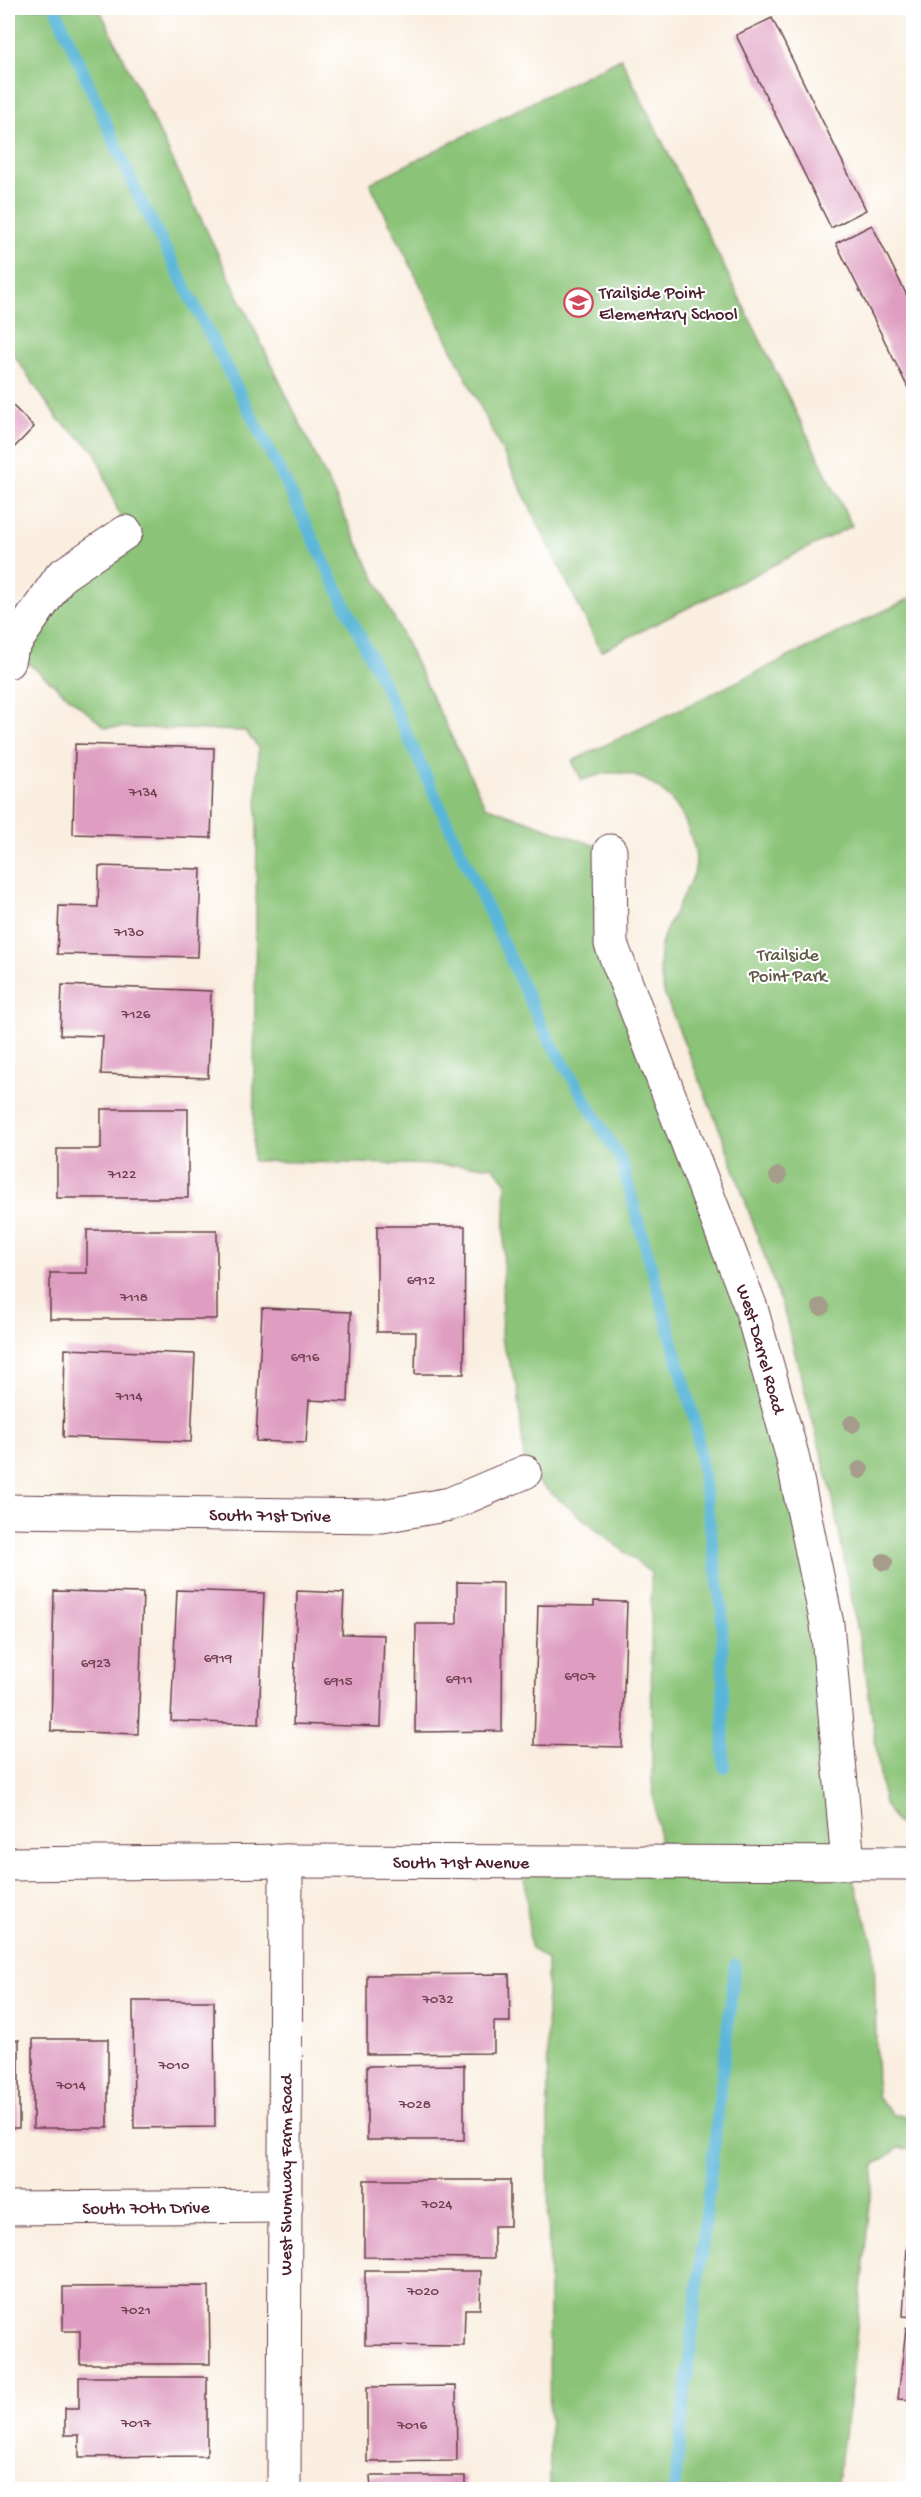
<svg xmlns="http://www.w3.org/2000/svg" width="921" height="2497" viewBox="0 0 921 2497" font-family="'Gochi Hand',sans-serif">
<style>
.green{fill:#8bc478;stroke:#6a7252;stroke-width:1.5}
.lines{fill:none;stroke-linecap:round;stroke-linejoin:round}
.stream{stroke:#5ab6d8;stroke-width:12}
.building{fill:#df9ec1}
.street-casing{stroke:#643e46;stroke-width:35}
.secondary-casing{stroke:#643e46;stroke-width:35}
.street{stroke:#fff;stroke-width:33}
.secondary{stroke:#fff;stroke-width:33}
.tree{fill:#a59c8b}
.labels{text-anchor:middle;stroke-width:4.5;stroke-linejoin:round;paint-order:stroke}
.number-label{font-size:15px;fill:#6f3f50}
.poi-label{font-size:18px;fill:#4a1f2b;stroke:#fff;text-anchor:start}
.park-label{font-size:18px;fill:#615946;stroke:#fff}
.street-label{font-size:18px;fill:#4a1f2b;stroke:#fff}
</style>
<rect width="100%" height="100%" fill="#fff"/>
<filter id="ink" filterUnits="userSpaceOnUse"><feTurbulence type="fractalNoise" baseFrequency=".0167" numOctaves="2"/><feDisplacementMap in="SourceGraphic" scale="12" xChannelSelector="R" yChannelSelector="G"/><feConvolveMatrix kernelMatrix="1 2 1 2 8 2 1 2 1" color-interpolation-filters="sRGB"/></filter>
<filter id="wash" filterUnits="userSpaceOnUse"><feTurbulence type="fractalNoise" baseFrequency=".008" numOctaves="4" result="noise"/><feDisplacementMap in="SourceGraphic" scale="24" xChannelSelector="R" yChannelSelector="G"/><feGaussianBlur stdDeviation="1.35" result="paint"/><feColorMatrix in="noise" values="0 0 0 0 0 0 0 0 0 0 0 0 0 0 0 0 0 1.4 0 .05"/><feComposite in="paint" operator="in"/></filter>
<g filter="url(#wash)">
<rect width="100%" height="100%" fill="#f9eedf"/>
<g class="green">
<polygon points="8,8 99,8 485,806 610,851 611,944 792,1455 848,1863 874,1946 877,2097 893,2115 913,2116 913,2149 899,2148 874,2165 850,2396 836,2489 550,2489 547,1960 530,1947 524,1862 662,1862 652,1781 651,1573 525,1472 518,1388 501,1339 506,1181 492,1166 253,1161 258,747 245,731 105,727 11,649 126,532 95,451 57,418 8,346"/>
<polygon points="621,58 852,526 601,651 370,183"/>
<path d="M913,597L914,1826H903L896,1823L884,1804L866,1674L832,1494L785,1315L725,1143L664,993C653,945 663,936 684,894C687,887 694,878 695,869C698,856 693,842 688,829C677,796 644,770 608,773C600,774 590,778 582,780L572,761Z"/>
</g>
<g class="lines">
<g class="stream">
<polyline points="55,8 137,193 286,483 384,685 542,1027 621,1160 695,1420 722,1611 724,1767"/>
<polyline points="674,2490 735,1965"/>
</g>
</g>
<g id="blocks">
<g class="building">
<polygon points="772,18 866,210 831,228 736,35"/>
<polygon points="872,225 914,310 914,400 836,243"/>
<polygon points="8,401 34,427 8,454"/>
<polygon points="75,744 214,748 211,838 73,834"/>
<polygon points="99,866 201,869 198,957 57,954 59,906 98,907"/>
<polygon points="62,985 211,991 208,1078 101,1074 103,1036 60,1035"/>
<polygon points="101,1109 188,1109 188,1198 57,1198 57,1149 101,1149"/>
<polygon points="377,1226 465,1226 464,1374 415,1374 416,1332 377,1332"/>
<polygon points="87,1230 217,1230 217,1319 50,1319 50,1273 87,1273"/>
<polygon points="262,1308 351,1312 348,1402 309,1400 306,1443 256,1441"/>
<polygon points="65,1349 195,1354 191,1442 63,1437"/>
<polygon points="457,1582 503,1583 502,1731 415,1732 416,1624 457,1624"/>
<polygon points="177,1590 264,1593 259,1724 171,1721"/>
<polygon points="54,1591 143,1593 138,1734 51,1731"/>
<polygon points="297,1591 344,1593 342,1634 384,1635 381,1727 293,1724"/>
<polygon points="594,1601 627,1602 622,1747 534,1745 538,1605 594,1606"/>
<polygon points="509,1974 510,2022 494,2022 494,2053 367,2054 367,1975"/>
<polygon points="133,2001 214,2001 215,2127 134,2128"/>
<rect x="33" y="2039" width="75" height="89"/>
<polygon points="911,2039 914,2039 914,2104 910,2104"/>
<rect x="8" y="2040" width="11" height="88"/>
<polygon points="464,2065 464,2140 367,2140 367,2066"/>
<polygon points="364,2180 510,2180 510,2226 494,2226 494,2258 364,2257"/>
<polygon points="907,2246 914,2247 914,2317 903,2316"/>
<polygon points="365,2271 481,2271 480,2309 465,2309 464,2346 365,2345"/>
<polygon points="209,2286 210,2364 80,2364 80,2331 63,2331 63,2287"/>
<polygon points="906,2328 914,2328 914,2400 898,2399"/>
<polygon points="79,2377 207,2377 207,2456 79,2457 79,2435 65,2435 65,2408 79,2408"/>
<polygon points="456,2386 457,2461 367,2462 367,2387"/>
<polygon points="370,2476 465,2476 465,2490 371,2490"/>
</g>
</g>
</g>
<g filter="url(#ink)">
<use href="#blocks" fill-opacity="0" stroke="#643e46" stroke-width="1.5"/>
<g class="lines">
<defs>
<g id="street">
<polyline points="8,662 11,649 61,576 126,532"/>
<path id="s1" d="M610,851L611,944L751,1308L792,1455L827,1624L848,1863"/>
<path id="s2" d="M8,1511L382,1516L450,1504L525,1472"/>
<path id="s3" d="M8,2208L286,2206"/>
<path id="s4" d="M284,2490L286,1861"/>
</g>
<g id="secondary">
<path id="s5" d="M8,1864L286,1861L914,1863"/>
</g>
</defs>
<use href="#street" class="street-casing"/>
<use href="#secondary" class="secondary-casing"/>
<use href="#street" class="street"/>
<use href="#secondary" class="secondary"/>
</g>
<g class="tree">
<circle cx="778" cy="1176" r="9"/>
<circle cx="821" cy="1307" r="9"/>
<circle cx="852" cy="1424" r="9"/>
<circle cx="860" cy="1470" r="9"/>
<circle cx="884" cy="1562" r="9"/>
</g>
</g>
<defs>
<symbol id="school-ring" viewBox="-11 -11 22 22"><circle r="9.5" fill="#fff" stroke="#d1495b" stroke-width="1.5"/><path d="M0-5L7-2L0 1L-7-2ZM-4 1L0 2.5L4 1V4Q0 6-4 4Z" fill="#d1495b"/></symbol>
</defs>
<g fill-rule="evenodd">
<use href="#school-ring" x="562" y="286" width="33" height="33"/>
</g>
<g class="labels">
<g class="number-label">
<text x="143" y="796">7134</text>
<text x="129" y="936">7130</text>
<text x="136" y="1018">7126</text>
<text x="122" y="1178">7122</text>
<text x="421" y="1284">6912</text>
<text x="134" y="1301">7118</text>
<text x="305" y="1361">6916</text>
<text x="129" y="1400">7114</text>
<text x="218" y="1662">6919</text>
<text x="96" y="1667">6923</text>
<text x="580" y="1680">6907</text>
<text x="459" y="1683">6911</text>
<text x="338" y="1685">6915</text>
<text x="438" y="2003">7032</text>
<text x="174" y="2069">7010</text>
<text x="71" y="2089">7014</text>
<text x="415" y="2108">7028</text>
<text x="437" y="2208">7024</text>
<text x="423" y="2295">7020</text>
<text x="136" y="2314">7021</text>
<text x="136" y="2427">7017</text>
<text x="412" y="2429">7016</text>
</g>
<g class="poi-label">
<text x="599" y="298">Trailside Point<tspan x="599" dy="21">Elementary School</tspan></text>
</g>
<g class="park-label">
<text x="788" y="960">Trailside<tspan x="788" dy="21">Point Park</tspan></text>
</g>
<g class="street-label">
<text dy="6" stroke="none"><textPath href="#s1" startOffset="525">West Darrel Road</textPath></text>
<text dy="6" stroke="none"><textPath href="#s2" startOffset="262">South 71st Drive</textPath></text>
<text dy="6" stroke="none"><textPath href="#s5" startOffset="453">South 71st Avenue</textPath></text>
<text dy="6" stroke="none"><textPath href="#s4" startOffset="315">West Shumway Farm Road</textPath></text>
<text dy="6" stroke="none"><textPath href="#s3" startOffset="138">South 70th Drive</textPath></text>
</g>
</g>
<rect width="921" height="2497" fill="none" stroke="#fff" stroke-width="30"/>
</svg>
